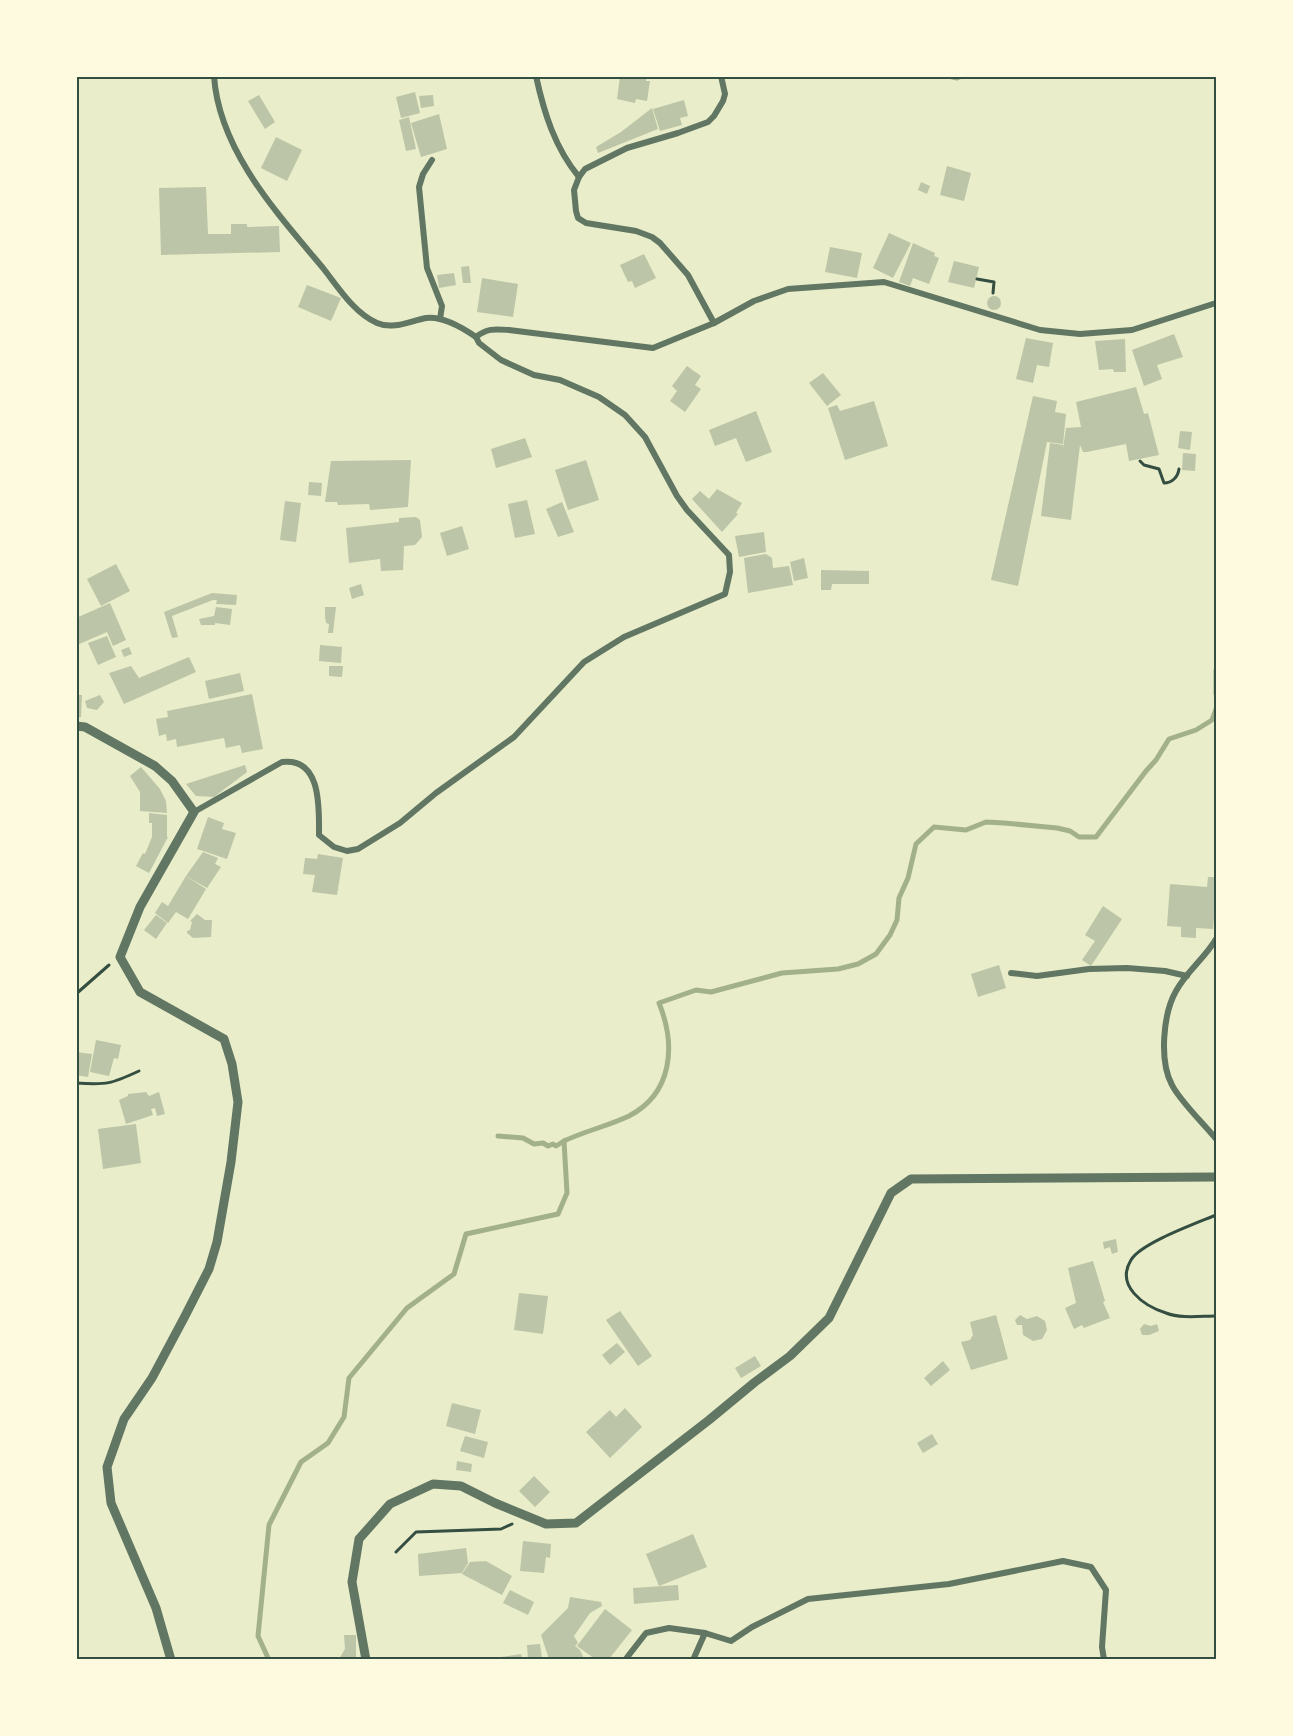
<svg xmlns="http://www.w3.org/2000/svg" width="1293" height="1736" viewBox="0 0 1293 1736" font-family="'DejaVu Sans',sans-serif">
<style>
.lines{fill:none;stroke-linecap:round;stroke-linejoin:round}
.stream{stroke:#a3b18a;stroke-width:5}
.building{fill:#bcc5a7}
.path{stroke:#344e41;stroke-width:3}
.minor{stroke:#617663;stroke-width:6}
.tertiary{stroke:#617663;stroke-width:9}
.neatline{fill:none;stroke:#344e41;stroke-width:2}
</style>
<rect width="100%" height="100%" fill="#e9edc9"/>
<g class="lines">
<g class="stream">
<polyline points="948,76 957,78 962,76"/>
<polyline points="1216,670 1216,694"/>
<polyline points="498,1136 523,1138 534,1144 543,1143 548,1146 553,1144 556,1146 564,1141"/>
<path d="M269,1660L258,1636L269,1525L301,1462L328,1443L344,1417L349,1378L407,1308L454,1274L466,1234L558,1214L567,1193L564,1141C585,1131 608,1126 629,1116C673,1093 676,1045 659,1003L696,990L711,992L782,973L838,969L858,964L876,954L890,935L897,920L899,898L908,878L916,844L934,827L966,830L986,822L1004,823L1057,828L1070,831L1079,837H1096L1146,771L1156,760L1169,739L1196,730L1212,720L1216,709"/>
</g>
</g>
<g class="building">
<polygon points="620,76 647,76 646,81 650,81 647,101 636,99 635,103 617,99"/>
<polygon points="415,92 420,113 401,118 396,97"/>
<polygon points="259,95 275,122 265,129 248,101"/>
<polygon points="433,95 434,106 421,108 419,96"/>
<polygon points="684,100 688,116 680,118 682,125 660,131 653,109"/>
<polygon points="652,108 658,129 598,153 596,147 621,132"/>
<polygon points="439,114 447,149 421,157 411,123"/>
<polygon points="409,117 416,149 406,151 399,120"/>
<polygon points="276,137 302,150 287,181 261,168"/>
<polygon points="947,166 971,173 964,201 940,195"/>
<polygon points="921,182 930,186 927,194 918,190"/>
<polygon points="206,187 208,234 231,234 231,224 247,224 247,227 279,226 280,252 161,255 159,188"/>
<polygon points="889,233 911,243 893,278 873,268"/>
<polygon points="913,243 935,253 934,256 939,258 929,284 913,278 910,286 899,282"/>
<polygon points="830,247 862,253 857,278 825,272"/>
<polygon points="644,254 656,278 635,288 632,281 628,282 620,265"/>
<polygon points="954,261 979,267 974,288 948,282"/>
<polygon points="469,266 471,283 463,283 461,267"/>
<polygon points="454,273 456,285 439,288 437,275"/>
<polygon points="482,278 518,284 513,317 477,312"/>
<polygon points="307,285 341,298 331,321 298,307"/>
<circle cx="994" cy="303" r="7"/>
<polygon points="1174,334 1183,357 1157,365 1162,379 1144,386 1132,350"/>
<polygon points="1026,338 1053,343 1049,367 1037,365 1033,383 1016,379"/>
<polygon points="1125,339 1126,372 1114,372 1113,369 1099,370 1095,341"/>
<polygon points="687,366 701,376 695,385 701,389 685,412 670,401 677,391 672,386"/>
<polygon points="823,373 841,395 827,406 809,383"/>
<polygon points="1136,387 1144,414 1148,413 1159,455 1129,461 1126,444 1087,452 1083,452 1080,445 1071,520 1041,516 1050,443 1063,445 1063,448 1066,428 1081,427 1076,402"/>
<polygon points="1033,396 1057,401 1055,412 1066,414 1063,444 1047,442 1018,586 991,580"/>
<polygon points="874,401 888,446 845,460 828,408 837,405 840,411"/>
<polygon points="756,411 772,452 746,462 736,438 715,446 709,430"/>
<polygon points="1180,431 1192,432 1190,450 1178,448"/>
<polygon points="525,438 532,457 496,468 491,449"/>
<polygon points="1183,453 1196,454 1195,471 1182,470"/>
<polygon points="411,460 408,507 370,510 369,504 338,505 337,502 325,502 331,461"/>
<polygon points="586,460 599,500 568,510 555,470"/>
<polygon points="309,482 322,483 321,496 308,495"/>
<polygon points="717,489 742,503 736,513 738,514 722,532 692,499 700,491 709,499"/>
<polygon points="527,500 535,534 515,538 508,504"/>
<polygon points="285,501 301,503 296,542 280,540"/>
<polygon points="562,502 574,532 558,537 546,509"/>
<polygon points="416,517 420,520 422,537 415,545 404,546 403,570 381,571 380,559 349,563 346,528 399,522 399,518"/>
<polygon points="462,526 469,549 447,556 440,533"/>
<polygon points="764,532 766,552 739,557 735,536"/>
<polygon points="766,554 772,558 773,568 789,566 793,585 748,593 744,558"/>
<polygon points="804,558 808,578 794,581 790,562"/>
<polygon points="116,564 130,591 101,606 87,579"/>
<polygon points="821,570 869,571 869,584 832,584 831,590 821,590"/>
<polygon points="361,584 364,595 352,599 349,588"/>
<polygon points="212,593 237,595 236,605 216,604 217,600 213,600 172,616 178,637 172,638 164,612"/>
<polygon points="110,603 126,640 113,646 107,632 77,645 76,618"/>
<polygon points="216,607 232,609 230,625 215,623 215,625 201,625 199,619 214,616"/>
<polygon points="325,607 336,607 333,633 328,633 329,624 326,623 325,616"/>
<polygon points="107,636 116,657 98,665 88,643"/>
<polygon points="320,645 342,647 341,663 319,661"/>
<polygon points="129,647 132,654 124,657 121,650"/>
<polygon points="189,657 196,672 124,704 109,673 131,666 139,678"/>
<polygon points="329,666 343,666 342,677 329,676"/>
<polygon points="240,673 244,691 209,699 205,681"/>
<polygon points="252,694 263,749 242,753 240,745 226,748 224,738 177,747 176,739 167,741 166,734 159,736 156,719 168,717 167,711"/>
<polygon points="76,695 82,695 81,717 76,717"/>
<polygon points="100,695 104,702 97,710 87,708 85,701"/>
<polygon points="245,765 247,772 214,797 196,796 186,784"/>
<polygon points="141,767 160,789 166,801 167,813 140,811 140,792 130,776"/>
<polygon points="149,813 167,815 167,837 168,837 149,873 136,866 143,853 145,854 152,837 152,823 149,823"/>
<polygon points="208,817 224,823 222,829 236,833 227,859 197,849"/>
<polygon points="203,852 218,858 215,864 221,867 207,888 186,876"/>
<polygon points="318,854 343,858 337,895 312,892 315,875 303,874 305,858 317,859"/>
<polygon points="1215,866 1216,866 1216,906 1215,905 1213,929 1196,928 1196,938 1181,937 1181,927 1167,926 1170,884 1207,887 1208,877 1214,877"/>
<polygon points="186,876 206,889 188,919 176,912 168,923 155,913 162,902 168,906"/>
<polygon points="1103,906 1122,919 1091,966 1082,960 1095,941 1085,935"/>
<polygon points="197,914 205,920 212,920 211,937 193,938 187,933 187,931 190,930 192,922 190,921"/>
<polygon points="156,915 167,923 156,939 144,930"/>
<polygon points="999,965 1006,988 978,997 971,974"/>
<polygon points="96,1040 121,1045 118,1059 114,1058 109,1076 90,1072"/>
<polygon points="76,1052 92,1054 88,1077 76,1075"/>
<polygon points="146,1092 149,1096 159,1092 165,1114 157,1116 155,1108 151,1109 153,1115 126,1124 119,1100 128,1096 128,1094"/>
<polygon points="136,1124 141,1163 103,1169 98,1129"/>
<polygon points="1116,1239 1118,1252 1112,1254 1110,1247 1104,1249 1103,1242"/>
<polygon points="1093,1261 1105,1301 1103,1302 1110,1318 1084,1328 1082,1325 1074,1329 1065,1308 1076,1303 1068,1268"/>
<polygon points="519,1293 548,1296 543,1334 514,1330"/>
<polygon points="620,1311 652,1356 638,1366 606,1320"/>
<polygon points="996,1315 1008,1359 971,1370 961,1342 970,1340 973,1335 970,1322"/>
<polygon points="1020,1315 1027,1319 1037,1316 1045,1321 1047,1330 1042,1339 1033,1341 1023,1335 1022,1325 1017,1325 1015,1320"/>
<polygon points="1144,1324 1151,1326 1157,1324 1159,1331 1149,1335 1142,1335 1140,1329"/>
<polygon points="617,1343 625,1352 610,1365 602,1355"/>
<polygon points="755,1356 761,1366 741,1378 735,1368"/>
<polygon points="943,1361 950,1370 931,1386 924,1378"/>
<polygon points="452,1403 481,1410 475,1434 446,1426"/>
<polygon points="625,1408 642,1427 610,1458 586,1432 610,1410 616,1417"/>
<polygon points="932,1434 938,1444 923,1453 917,1443"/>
<polygon points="465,1436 488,1442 484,1458 460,1451"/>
<polygon points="457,1461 472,1464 471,1472 456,1470"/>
<polygon points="534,1476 550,1492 535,1507 519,1491"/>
<polygon points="693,1534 707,1567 659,1586 646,1554"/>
<polygon points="523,1541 551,1544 550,1558 546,1557 544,1573 520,1571"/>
<polygon points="466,1548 468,1563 462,1573 419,1576 418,1554"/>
<polygon points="486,1561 512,1576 502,1595 462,1574 470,1562"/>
<polygon points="678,1585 679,1600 634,1604 633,1588"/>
<polygon points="510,1590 534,1602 528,1615 503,1603"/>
<polygon points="570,1597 601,1602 602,1606 590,1613 574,1636 578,1643 575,1646 580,1650 584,1659 549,1659 541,1635 568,1608"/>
<polygon points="605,1609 632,1630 609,1659 595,1659 577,1646"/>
<polygon points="344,1635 356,1635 356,1659 339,1659 345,1649"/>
<polygon points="540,1644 542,1658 528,1659 527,1645"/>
<polygon points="521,1654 522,1659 494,1659 494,1658"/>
</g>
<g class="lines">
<g class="path">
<polyline points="977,279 994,282 993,293"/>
<path d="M1140,461L1144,465L1159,469L1164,483C1172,483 1178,477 1179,469"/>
<polyline points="76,994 109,965"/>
<path d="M76,1083C107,1085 111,1084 139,1071"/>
<path d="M1216,1215C1197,1223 1141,1243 1131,1260C1115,1286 1144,1306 1166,1313C1181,1319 1201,1316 1216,1316"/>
<polyline points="396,1552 416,1532 501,1529 512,1524"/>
</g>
<g class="minor">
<path d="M214,76C219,151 278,214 323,268C338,287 354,313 377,323C393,330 410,321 426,318C442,316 463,328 476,337"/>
<path d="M536,76C544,113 555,148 579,177"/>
<polyline points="432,160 423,174 419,187 427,268 442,306 440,319"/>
<polyline points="714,323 688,275 660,243 652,237 636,231 586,223 578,218 576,211 574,190 579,177 585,169 627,148 678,133 708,122 714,116 723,101 725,94 721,76"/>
<path d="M194,812L282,762C322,757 319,809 319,835L334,847L347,851L358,849L400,823L436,793L514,737L584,662L624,637L725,594L730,572L729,555L687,510L677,496L645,437L625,415L599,397L560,380L534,375L501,360L479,343L476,337C487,328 495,329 509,330L653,348L714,323L754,301L788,289L884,282L1040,330L1080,334L1132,330L1216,303"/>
<path d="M1216,939C1205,958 1187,971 1176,991C1163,1014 1159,1061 1172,1085C1180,1101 1204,1124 1216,1139"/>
<polyline points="1011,973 1037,976 1089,969 1127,968 1165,971 1187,976"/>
<polyline points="625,1660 646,1633 669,1628 705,1633 731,1641 752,1627 808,1599 949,1584 1063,1561 1091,1567 1106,1590 1102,1647 1104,1660"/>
<polyline points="693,1660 705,1633"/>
</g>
<g class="tertiary">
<polyline points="76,726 85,727 155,766 172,781 194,812 140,907 120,957 140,992 224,1039 232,1064 238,1102 231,1162 217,1242 209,1269 184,1318 152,1378 124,1419 107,1467 111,1503 156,1608 171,1660"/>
<polyline points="366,1660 352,1582 359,1539 390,1504 433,1484 461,1486 495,1503 546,1524 576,1523 709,1420 755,1382 790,1356 829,1318 891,1193 911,1179 1216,1177"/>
</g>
</g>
<rect width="1293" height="1736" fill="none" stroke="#fefae0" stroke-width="156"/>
<rect x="78" y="78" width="1137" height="1580" class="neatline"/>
</svg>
